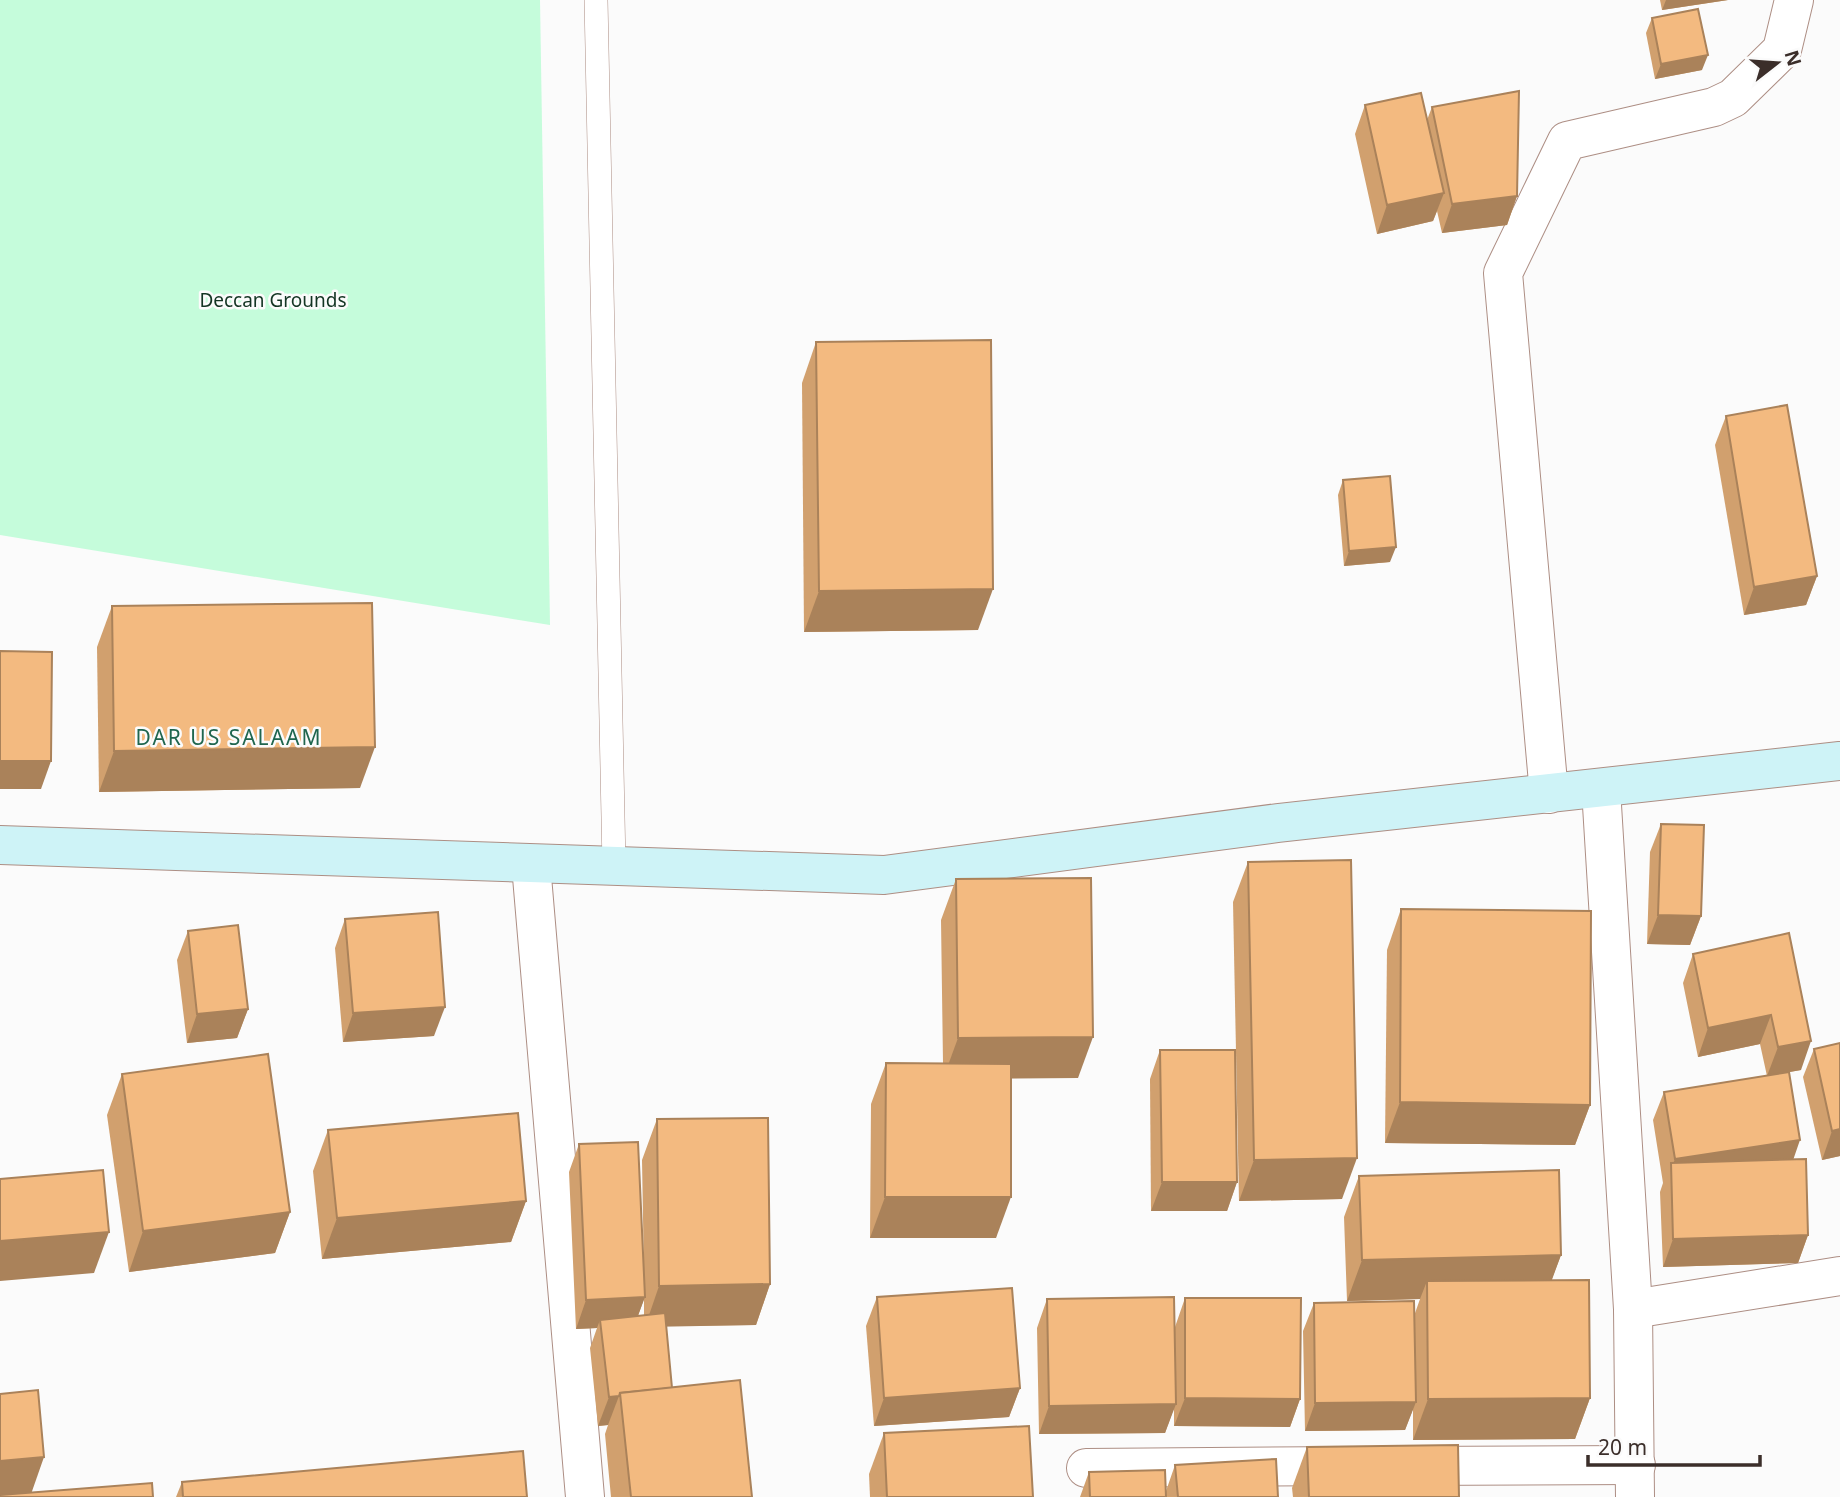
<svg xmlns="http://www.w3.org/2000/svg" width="1840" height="1497" viewBox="0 0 1840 1497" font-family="'Noto Sans',sans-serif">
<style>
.green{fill:#c5fcdb}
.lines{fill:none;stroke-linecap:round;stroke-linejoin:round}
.lane-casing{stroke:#ad8e84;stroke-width:24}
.street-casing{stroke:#ad8e84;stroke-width:40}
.secondary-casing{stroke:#ad8e84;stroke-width:40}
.lane{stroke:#fff;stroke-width:23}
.street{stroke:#fff;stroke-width:38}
.secondary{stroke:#cef3f7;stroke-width:38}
.wall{fill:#d1a06e;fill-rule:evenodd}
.shaded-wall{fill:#aa825a}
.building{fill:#f3ba80;stroke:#aa825a;stroke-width:2}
.labels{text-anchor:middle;stroke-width:5;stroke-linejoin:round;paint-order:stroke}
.park-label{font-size:19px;fill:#133523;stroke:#fbfbfb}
.neighbourhood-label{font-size:21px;letter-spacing:2px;fill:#1f664e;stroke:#fbfbfb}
</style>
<rect width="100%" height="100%" fill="#fbfbfb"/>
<polygon class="green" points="0,0 540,0 550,625 0,535"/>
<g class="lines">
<defs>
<polyline id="lane" points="596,0 614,865"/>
<g id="street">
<polyline points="1601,789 1633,1309 1635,1497"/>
<polyline points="1549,794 1503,273 1567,141 1714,107 1733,98 1782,50 1794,0"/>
<polyline points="531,865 585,1497"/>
<polyline points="1633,1309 1840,1276"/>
<polyline points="1408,1466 1636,1465"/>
<polyline points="1086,1468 1351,1466"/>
</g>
<polyline id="secondary" points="0,845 884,875 1278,823 1840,761"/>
</defs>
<use href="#lane" class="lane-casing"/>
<use href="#street" class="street-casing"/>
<use href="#secondary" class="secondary-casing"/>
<use href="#lane" class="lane"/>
<use href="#street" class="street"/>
<use href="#secondary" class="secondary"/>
</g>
<g class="wall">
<polygon points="1660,0 1728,0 1662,10"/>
<polygon points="1652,18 1702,70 1655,79 1646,33"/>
<polygon points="1365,105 1427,120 1432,107 1517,196 1507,225 1442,233 1437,211 1433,221 1377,234 1355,134"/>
<polygon points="816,342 978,630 804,632 802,383"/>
<polygon points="1726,416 1817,576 1806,605 1744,615 1715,445"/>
<polygon points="1343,480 1390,562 1344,566 1338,495"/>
<polygon points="112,606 360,788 99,792 97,647"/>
<polygon points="1661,824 1701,916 1690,945 1647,944 1650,852"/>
<polygon points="1248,862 1342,1199 1239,1201 1233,902"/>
<polygon points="956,879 1078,1078 1011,1078 996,1238 870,1238 871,1104 886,1063 943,1063 941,920"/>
<polygon points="1401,909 1590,1105 1575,1145 1385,1143 1387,950"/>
<polygon points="345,919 434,1036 343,1042 335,948"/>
<polygon points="188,931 248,1009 237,1038 187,1043 177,960"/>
<polygon points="1789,933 1801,1070 1772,1075 1793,1159 1808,1235 1798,1263 1663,1267 1660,1192 1663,1183 1653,1120 1664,1092 1767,1076 1760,1044 1698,1057 1683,983 1693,954"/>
<polygon points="1814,1049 1840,1156 1822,1160 1803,1077"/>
<polygon points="1160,1050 1237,1182 1227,1211 1151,1211 1150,1079"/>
<polygon points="122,1074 290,1212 275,1253 129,1272 107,1115"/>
<path d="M657,1119L770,1284L756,1325L666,1326L672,1388L752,1497H611L605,1434L608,1425L598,1426L590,1348L597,1328L576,1329L569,1172L579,1144L644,1276L642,1160ZM644,1299V1315L638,1316Z"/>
<polygon points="328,1130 526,1201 511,1242 322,1259 313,1171"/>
<polygon points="1359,1176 1561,1255 1551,1281 1590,1398 1575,1439 1413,1440 1413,1409 1405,1430 1305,1431 1303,1331 1314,1303 1414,1316 1420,1299 1347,1301 1344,1217"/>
<polygon points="877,1297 1020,1388 1009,1417 874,1426 866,1326"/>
<polygon points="1185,1298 1300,1399 1290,1427 1174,1426 1174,1408 1165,1433 1039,1434 1037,1328 1047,1299 1175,1327"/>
<polygon points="884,1433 1033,1497 870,1497 869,1474"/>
<polygon points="1307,1447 1459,1497 1293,1497 1292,1488"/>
<polygon points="1175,1465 1278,1497 1080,1497 1089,1472 1166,1491"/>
<polygon points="182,1482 527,1497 176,1497"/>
</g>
<g class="shaded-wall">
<polygon points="1666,0 1728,0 1662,10"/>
<polygon points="1708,55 1702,70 1655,79 1661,64"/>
<polygon points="1444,193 1433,221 1377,234 1387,205"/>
<polygon points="1517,196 1507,225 1442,233 1452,204"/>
<polygon points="1396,547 1390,562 1344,566 1349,551"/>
<polygon points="1817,576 1806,605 1744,615 1754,587"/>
<polygon points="993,589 978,630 804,632 819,591"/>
<polygon points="375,747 360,788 99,792 114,751"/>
<polygon points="0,761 51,761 41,789 0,789"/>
<polygon points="1658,915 1701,916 1690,945 1647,944"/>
<polygon points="445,1007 434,1036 343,1042 353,1013"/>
<polygon points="248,1009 237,1038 187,1043 197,1014"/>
<polygon points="1771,1015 1760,1044 1698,1057 1708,1028"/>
<polygon points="1093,1037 1078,1078 943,1079 958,1038"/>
<polygon points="1811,1041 1801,1070 1767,1076 1778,1047"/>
<polygon points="1400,1102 1590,1105 1575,1145 1385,1143"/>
<polygon points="1840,1129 1840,1156 1822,1160 1832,1131"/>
<polygon points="1800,1140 1790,1169 1671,1169 1675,1159"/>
<polygon points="1357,1158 1342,1199 1239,1201 1254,1160"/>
<polygon points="1162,1182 1237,1182 1227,1211 1151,1211"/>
<polygon points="885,1197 1011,1197 996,1238 870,1238"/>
<polygon points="526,1201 511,1242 322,1259 337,1218"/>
<polygon points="290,1212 275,1253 129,1272 143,1231"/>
<polygon points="109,1232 94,1273 0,1281 0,1241"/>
<polygon points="1808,1235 1798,1263 1663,1267 1673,1239"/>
<polygon points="1561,1255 1546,1296 1427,1281 1420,1299 1347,1301 1362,1260"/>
<polygon points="770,1284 756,1325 645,1327 659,1286"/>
<polygon points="645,1297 634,1326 600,1320 597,1328 576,1329 586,1300"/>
<polygon points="1020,1388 1009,1417 874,1426 884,1398"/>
<polygon points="619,1396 608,1425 598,1426 609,1397"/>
<polygon points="1185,1398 1300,1399 1290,1427 1174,1426"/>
<polygon points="1590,1398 1575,1439 1413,1440 1428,1399"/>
<polygon points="1416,1402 1405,1430 1305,1431 1315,1403"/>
<polygon points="1176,1404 1165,1433 1039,1434 1049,1406"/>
<polygon points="44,1457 30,1497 0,1497 0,1461"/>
</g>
<g class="building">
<polygon points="1698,9 1708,55 1661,64 1652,18"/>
<polygon points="1519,91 1517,196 1452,204 1432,107"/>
<polygon points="1421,93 1444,193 1387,205 1365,105"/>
<polygon points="991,340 993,589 819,591 816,342"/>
<polygon points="1787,405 1817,576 1754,587 1726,416"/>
<polygon points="1390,476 1396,547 1349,551 1343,480"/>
<polygon points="372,603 375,747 114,751 112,606"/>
<polygon points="0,651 52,652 51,761 0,761"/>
<polygon points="1661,824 1704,825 1701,916 1658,915"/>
<polygon points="1351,860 1357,1158 1254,1160 1248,862"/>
<polygon points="1091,878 1093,1037 958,1038 956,879"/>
<polygon points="1401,909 1591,911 1590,1105 1400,1102"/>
<polygon points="438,912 445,1007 353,1013 345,919"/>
<polygon points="238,925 248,1009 197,1014 188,931"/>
<polygon points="1789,933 1811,1041 1778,1047 1771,1015 1708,1028 1693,954"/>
<polygon points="1840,1043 1840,1129 1832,1131 1814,1049"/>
<polygon points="1160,1050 1235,1050 1237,1182 1162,1182"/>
<polygon points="268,1054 290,1212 143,1231 122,1074"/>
<polygon points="886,1063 1011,1064 1011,1197 885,1197"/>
<polygon points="1789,1072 1800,1140 1675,1159 1664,1092"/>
<polygon points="518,1113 526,1201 337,1218 328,1130"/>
<polygon points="768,1118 770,1284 659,1286 657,1119"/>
<polygon points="638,1142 645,1297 586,1300 579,1144"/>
<polygon points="1806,1159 1808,1235 1673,1239 1671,1163"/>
<polygon points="103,1170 109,1232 0,1241 0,1179"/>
<polygon points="1559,1170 1561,1255 1362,1260 1359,1176"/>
<polygon points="1589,1280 1590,1398 1428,1399 1427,1281"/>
<polygon points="1012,1288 1020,1388 884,1398 877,1297"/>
<polygon points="1174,1297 1176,1404 1049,1406 1047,1299"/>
<polygon points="1185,1298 1301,1298 1300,1399 1185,1398"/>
<polygon points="1414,1301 1416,1402 1315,1403 1314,1303"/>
<polygon points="665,1313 672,1388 620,1393 619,1396 609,1397 600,1320"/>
<polygon points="740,1380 752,1497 631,1497 620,1393"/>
<polygon points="38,1390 44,1457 0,1461 0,1394"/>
<polygon points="1029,1426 1033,1497 887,1497 884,1433"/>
<polygon points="1458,1445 1459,1497 1309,1497 1307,1447"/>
<polygon points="523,1451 527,1497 183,1497 182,1482"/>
<polygon points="1276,1459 1278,1497 1178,1497 1175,1465"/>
<polygon points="1165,1470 1166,1497 1090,1497 1089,1472"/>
<polygon points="152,1483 153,1497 0,1497 0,1495"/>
</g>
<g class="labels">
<g class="park-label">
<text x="273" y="307">Deccan Grounds</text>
</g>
<g class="neighbourhood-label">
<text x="229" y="745">DAR US SALAAM</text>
</g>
</g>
<g transform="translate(1777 63) rotate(73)" stroke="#fbfbfb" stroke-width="5" paint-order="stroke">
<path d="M0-5L12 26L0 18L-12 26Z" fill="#3b2e2a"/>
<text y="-10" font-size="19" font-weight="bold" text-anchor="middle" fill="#3b2e2a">N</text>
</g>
<path d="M1588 1455v10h172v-10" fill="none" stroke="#3b2e2a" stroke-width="3.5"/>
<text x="1598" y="1455" font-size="21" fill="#3b2e2a" stroke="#fbfbfb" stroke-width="5" paint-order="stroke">20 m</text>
</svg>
